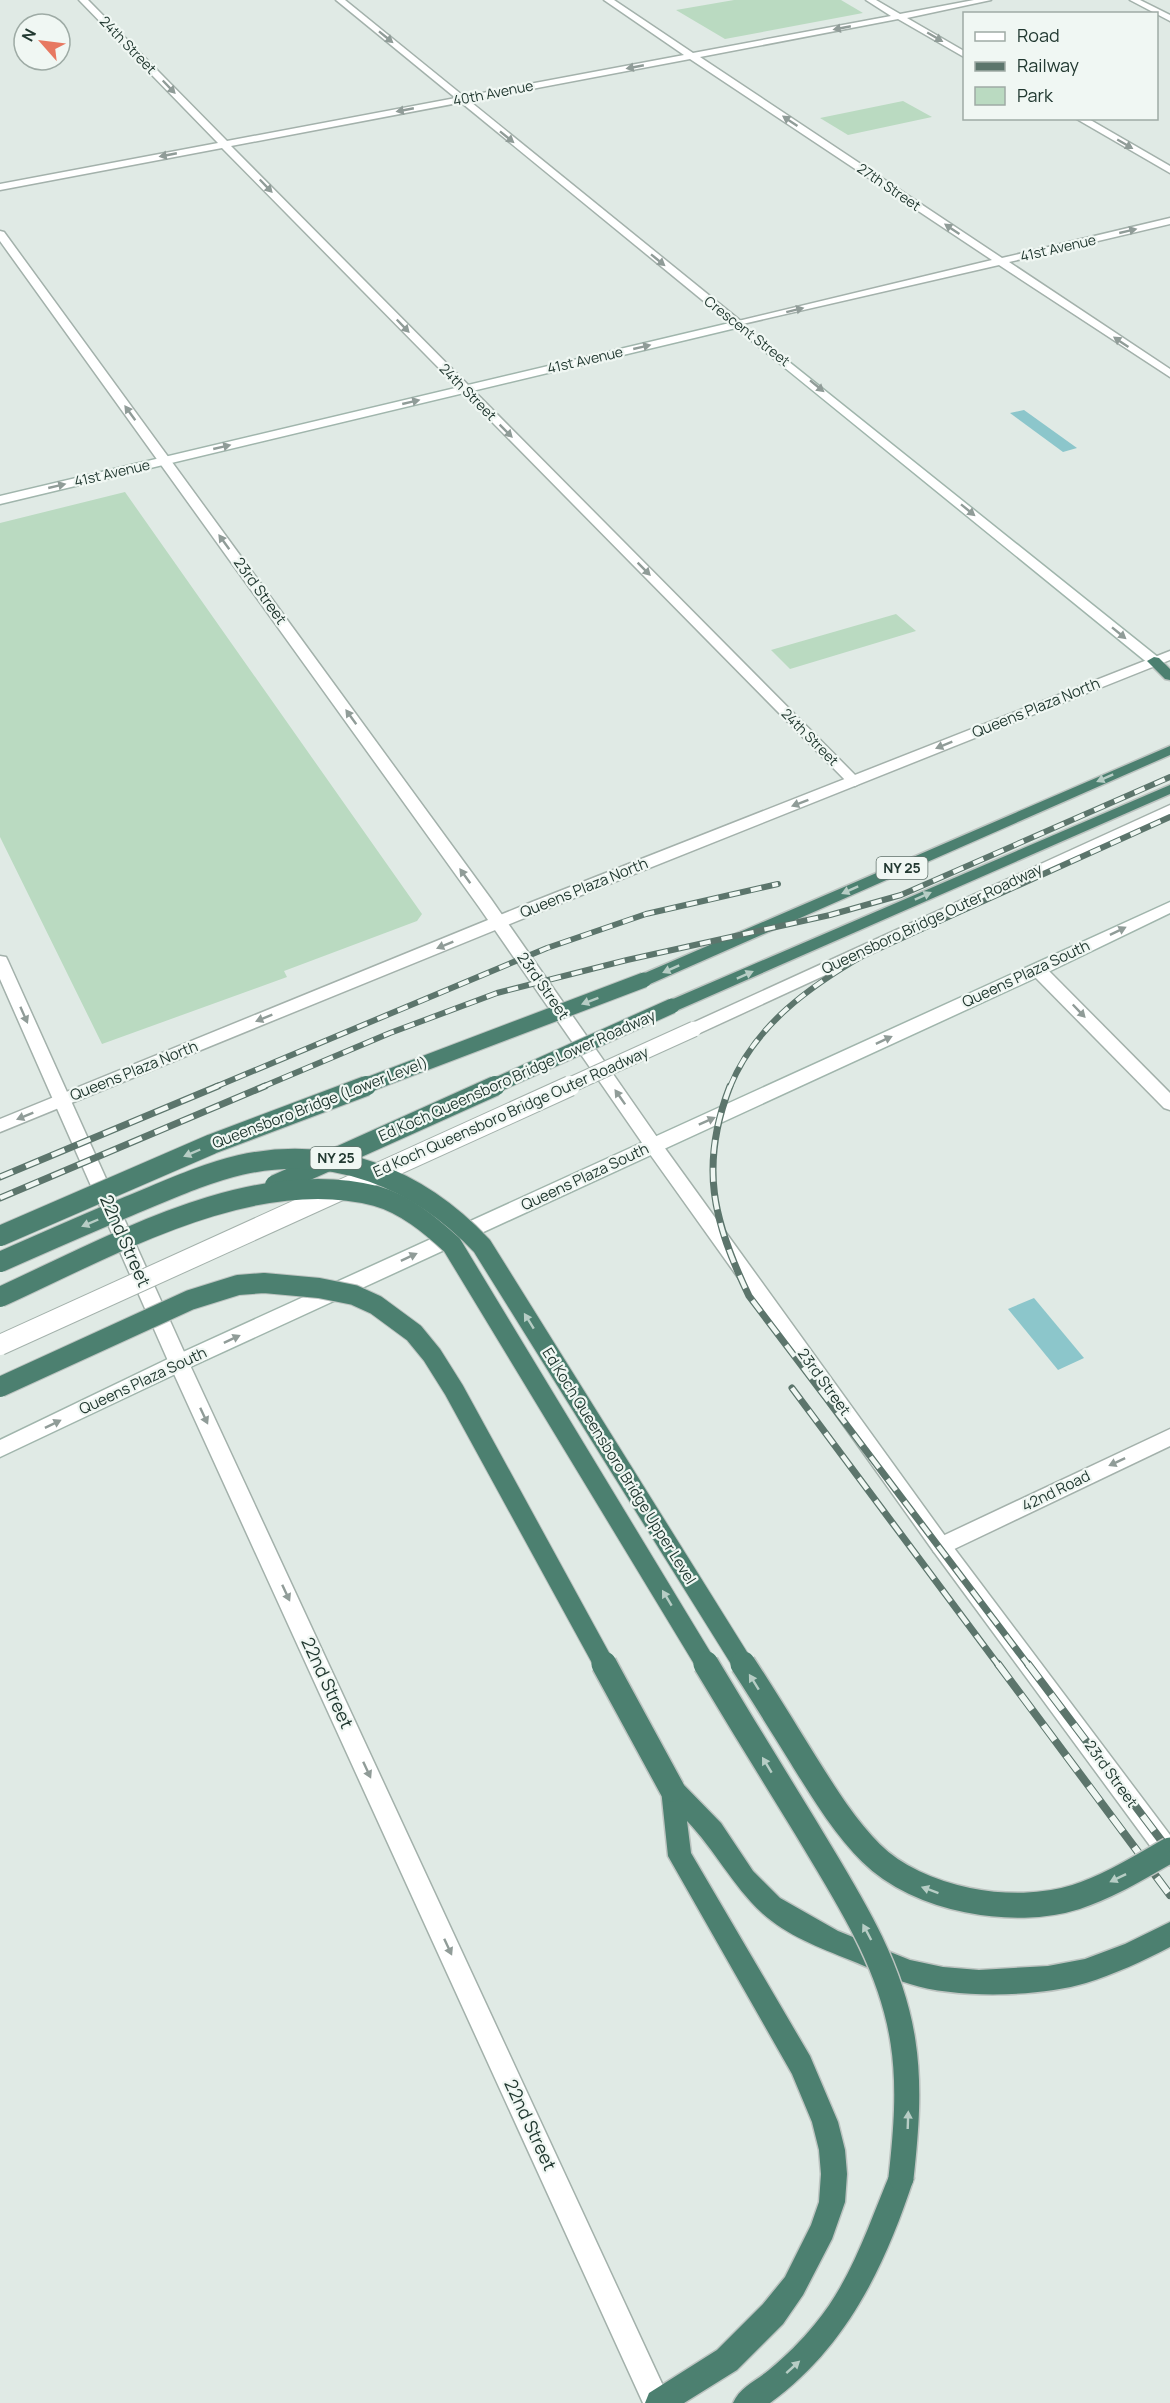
<svg xmlns="http://www.w3.org/2000/svg" width="1170" height="2403" viewBox="0 0 1170 2403" font-family="Manrope,sans-serif">
<style>
.green{fill:#badac1}
.water{fill:#8cc6cb}
.lines{fill:none;stroke-linecap:round;stroke-linejoin:round}
.pedestrian-casing{stroke:#a3b1ab;stroke-width:3}
.minor-casing{stroke:#a3b1ab;stroke-width:3}
.tertiary-casing{stroke:#a3b1ab;stroke-width:3}
.secondary-casing{stroke:#a0b5ac;stroke-width:3}
.trunk-casing{stroke:#bdc4c1;stroke-width:3}
.pedestrian{fill:#fff;fill-rule:evenodd}
.minor{fill:#fff;fill-rule:evenodd}
.tertiary{fill:#fff;fill-rule:evenodd}
.secondary{fill:#fff;fill-rule:evenodd}
.trunk{fill:#4c8070;fill-rule:evenodd}
.rail-far2-casing{stroke:#5c756c;stroke-width:6}
.rail-far1-casing{stroke:#5c756c;stroke-width:7}
.rail-casing{stroke:#5c756c;stroke-width:8}
.rail-far2{stroke:#f0f7f3;stroke-width:4;stroke-dasharray:11;stroke-linecap:butt}
.rail-far1{stroke:#f0f7f3;stroke-width:4.5;stroke-dasharray:14;stroke-linecap:butt}
.rail{stroke:#f0f7f3;stroke-width:6;stroke-dasharray:19;stroke-linecap:butt}
.pedestrian-bridge-far1-casing{stroke:#a3b1ab;stroke-width:17;stroke-linecap:butt}
.pedestrian-bridge-casing{stroke:#a3b1ab;stroke-width:22;stroke-linecap:butt}
.trunk-bridge-far2-casing{stroke:#bdc4c1;stroke-width:17;stroke-linecap:butt}
.trunk-bridge-far1-casing{stroke:#bdc4c1;stroke-width:22;stroke-linecap:butt}
.trunk-bridge-casing{stroke:#bdc4c1;stroke-width:28;stroke-linecap:butt}
.pedestrian-bridge-far1{stroke:#fff;stroke-width:15}
.pedestrian-bridge{stroke:#fff;stroke-width:20}
.trunk-bridge-far2{stroke:#4c8070;stroke-width:15}
.trunk-bridge-far1{stroke:#4c8070;stroke-width:20}
.trunk-bridge{stroke:#4c8070;stroke-width:25}
.oneway{fill:#909c98}
.oneway2{fill:#b7cdc5}
.labels{text-anchor:middle;stroke-width:4.5;stroke-linejoin:round;paint-order:stroke}
.far-street-label{font-size:14px;fill:#223931;stroke:#f0f7f3}
.shield{fill:#f0f7f3;stroke:#60726b;stroke-width:1.5}
.shield-label{font-size:14px;font-weight:bold;fill:#223931}
.street-label{font-size:15px;fill:#223931;stroke:#f0f7f3}
.near-street-label{font-size:18px;fill:#223931;stroke:#f0f7f3}
</style>
<rect width="100%" height="100%" fill="#e0eae5"/>
<g class="green">
<polygon points="734,0 841,0 863,13 725,39 676,10"/>
<polygon points="903,101 932,117 848,135 820,118"/>
<polygon points="125,492 422,914 417,921 284,971 287,977 102,1044 0,837 0,523"/>
<polygon points="896,614 916,631 790,669 771,650"/>
</g>
<g class="water">
<polygon points="1024,410 1077,448 1063,452 1010,413"/>
<polygon points="1034,1298 1084,1358 1058,1370 1008,1309"/>
</g>
<g class="lines">
<defs>
<polygon id="pedestrian" points="1170,805 1170,816 700,1033 688,1033 686,1029 688,1025"/>
<g id="minor">
<polygon points="79,0 88,0 227,141 684,55 604,0 614,0 693,53 891,16 866,0 876,0 900,14 974,0 991,0 907,18 964,51 964,57 898,19 700,57 1002,258 1170,218 1170,224 1009,262 1170,369 1170,377 999,265 734,326 734,322 992,260 690,59 231,146 862,782 855,786 850,785 222,148 0,190 0,184 218,143"/>
<polygon points="1130,0 1140,0 1170,15 1170,21"/>
<polygon points="1075,118 1087,118 1170,166 1170,173"/>
<polygon points="0,231 4,232 491,899 659,1140 662,1145 659,1150 653,1151 647,1150 479,907 0,241"/>
<polygon points="0,956 6,957 8,961 189,1363 671,2403 643,2403 169,1363 0,979"/>
<polygon points="1038,965 1044,966 1170,1093 1170,1110 1164,1108 1032,974 1030,970 1032,966"/>
<polygon points="1170,1429 1170,1446 948,1552 941,1555 934,1552 931,1546 934,1540"/>
</g>
<g id="tertiary">
<polygon points="336,0 345,0 742,322 742,326 734,326"/>
<polygon points="1170,651 1170,660 544,910 0,1132 0,1119 532,902"/>
<polygon points="653,1139 659,1140 948,1540 1170,1835 1170,1865 1162,1862 934,1552 647,1150 644,1145 647,1140"/>
</g>
<g id="secondary">
<polygon points="738,321 1159,658 1161,661 1159,664 1149,664 736,328 0,504 0,496"/>
<polygon points="1170,902 1170,913 1044,974 186,1369 0,1457 0,1440 172,1357"/>
</g>
<g id="trunk">
<polygon points="1154,657 1159,658 1170,669 1170,680 1165,679 1147,661"/>
<polygon points="1170,746 1170,755 650,984 638,984 636,980 638,976"/>
<polygon points="1170,785 1170,794 678,1010 666,1010 664,1006 666,1002"/>
<path d="M672,1778L680,1781L721,1823L753,1871L780,1898L838,1931L910,1960L943,1967L979,1970L1048,1966L1085,1959L1125,1944L1170,1922V1947C1143,1961 1115,1974 1086,1983C1039,1997 957,1999 910,1984C889,1978 870,1968 850,1960C820,1948 786,1935 762,1913C732,1885 715,1850 687,1821L691,1853L810,2056L838,2122L845,2150L847,2174L845,2202L832,2239L803,2295L783,2324L737,2370L684,2403H645L649,2393L717,2350L763,2304L785,2277L811,2225L819,2202L821,2174L819,2150L812,2122L792,2074L668,1856L661,1789L664,1781Z"/>
<path d="M901,2165L910,2169L914,2178C885,2266 847,2347 770,2403H733C740,2387 756,2381 769,2370C786,2356 801,2341 815,2324C853,2278 869,2223 892,2169Z"/>
</g>
</defs>
<use href="#pedestrian" class="pedestrian-casing"/>
<use href="#minor" class="minor-casing"/>
<use href="#tertiary" class="tertiary-casing"/>
<use href="#secondary" class="secondary-casing"/>
<use href="#trunk" class="trunk-casing"/>
<use href="#pedestrian" class="pedestrian"/>
<use href="#minor" class="minor"/>
<use href="#tertiary" class="tertiary"/>
<use href="#secondary" class="secondary"/>
<use href="#trunk" class="trunk"/>
<defs>
<g id="rail-far2">
<polyline points="215,1087 547,948 646,914 778,884"/>
<polyline points="262,1087 390,1033 497,993 627,960 830,915 901,895 1170,777"/>
<path d="M730,1087C755,1025 810,986 866,954L1170,817"/>
</g>
<g id="rail-far1">
<path d="M730,1086C699,1166 713,1221 749,1296L1029,1666"/>
<polyline points="0,1177 218,1086"/>
<polyline points="0,1198 265,1086"/>
<polyline points="792,1388 999,1666"/>
</g>
<g id="rail">
<polyline points="998,1664 1170,1895"/>
<polyline points="1028,1664 1170,1852"/>
</g>
</defs>
<use href="#rail-far2" class="rail-far2-casing"/>
<use href="#rail-far1" class="rail-far1-casing"/>
<use href="#rail" class="rail-casing"/>
<use href="#rail-far2" class="rail-far2"/>
<use href="#rail-far1" class="rail-far1"/>
<use href="#rail" class="rail"/>
<defs>
<polyline id="pedestrian-bridge-far1" points="566,1087 694,1029"/>
<polyline id="pedestrian-bridge" points="0,1345 570,1086"/>
<g id="trunk-bridge-far2">
<polyline points="362,1087 644,980"/>
<polyline points="492,1087 672,1006"/>
</g>
<g id="trunk-bridge-far1">
<polyline points="275,1185 495,1086"/>
<polyline points="0,1236 212,1144 366,1086"/>
<path d="M0,1262C43,1243 86,1224 129,1206C166,1191 202,1174 240,1165C334,1144 418,1178 482,1246L744,1666"/>
<path d="M0,1297C110,1247 252,1164 376,1196C405,1204 430,1225 452,1245L707,1666"/>
<polyline points="0,1387 190,1300 238,1285 264,1283 319,1288 354,1295 376,1305 414,1333 432,1355 454,1390 605,1666"/>
</g>
<g id="trunk-bridge">
<polyline points="604,1664 672,1789"/>
<path d="M706,1664C739,1719 772,1773 806,1828C846,1895 891,1962 903,2042C910,2087 906,2133 901,2178"/>
<path d="M743,1664C764,1696 784,1729 804,1761C824,1793 844,1826 871,1853C918,1900 1013,1917 1076,1897C1110,1886 1140,1867 1170,1850"/>
</g>
</defs>
<use href="#pedestrian-bridge-far1" class="pedestrian-bridge-far1-casing"/>
<use href="#pedestrian-bridge" class="pedestrian-bridge-casing"/>
<use href="#trunk-bridge-far2" class="trunk-bridge-far2-casing"/>
<use href="#trunk-bridge-far1" class="trunk-bridge-far1-casing"/>
<use href="#trunk-bridge" class="trunk-bridge-casing"/>
<use href="#pedestrian-bridge-far1" class="pedestrian-bridge-far1"/>
<use href="#pedestrian-bridge" class="pedestrian-bridge"/>
<use href="#trunk-bridge-far2" class="trunk-bridge-far2"/>
<use href="#trunk-bridge-far1" class="trunk-bridge-far1"/>
<use href="#trunk-bridge" class="trunk-bridge"/>
</g>
<defs><path id="oneway-solid" d="M-6-.8H1V-3.2L6.5 0L1 3.2V.8H-6Z" transform="scale(1.5)"/></defs>
<g class="oneway">
<use href="#oneway-solid" transform="translate(842 28) rotate(169)"/>
<use href="#oneway-solid" transform="translate(386 37) rotate(39)"/>
<use href="#oneway-solid" transform="translate(935 37) rotate(30)"/>
<use href="#oneway-solid" transform="translate(635 67) rotate(169)"/>
<use href="#oneway-solid" transform="translate(169 87) rotate(46)"/>
<use href="#oneway-solid" transform="translate(405 110) rotate(169)"/>
<use href="#oneway-solid" transform="translate(790 121) rotate(-146)"/>
<use href="#oneway-solid" transform="translate(507 137) rotate(39)"/>
<use href="#oneway-solid" transform="translate(1125 144) rotate(30)"/>
<use href="#oneway-solid" transform="translate(168 155) rotate(169)"/>
<use href="#oneway-solid" transform="translate(266 186) rotate(46)"/>
<use href="#oneway-solid" transform="translate(952 229) rotate(-146)"/>
<use href="#oneway-solid" transform="translate(1128 231) rotate(-13)"/>
<use href="#oneway-solid" transform="translate(658 260) rotate(39)"/>
<use href="#oneway-solid" transform="translate(795 310) rotate(-14)"/>
<use href="#oneway-solid" transform="translate(403 326) rotate(46)"/>
<use href="#oneway-solid" transform="translate(1121 342) rotate(-146)"/>
<use href="#oneway-solid" transform="translate(642 347) rotate(-13)"/>
<use href="#oneway-solid" transform="translate(817 386) rotate(39)"/>
<use href="#oneway-solid" transform="translate(411 402) rotate(-13)"/>
<use href="#oneway-solid" transform="translate(130 413) rotate(-126)"/>
<use href="#oneway-solid" transform="translate(506 431) rotate(45)"/>
<use href="#oneway-solid" transform="translate(222 447) rotate(-13)"/>
<use href="#oneway-solid" transform="translate(57 486) rotate(-13)"/>
<use href="#oneway-solid" transform="translate(968 510) rotate(39)"/>
<use href="#oneway-solid" transform="translate(224 542) rotate(-126)"/>
<use href="#oneway-solid" transform="translate(644 569) rotate(45)"/>
<use href="#oneway-solid" transform="translate(1119 633) rotate(39)"/>
<use href="#oneway-solid" transform="translate(351 717) rotate(-126)"/>
<use href="#oneway-solid" transform="translate(944 745) rotate(158)"/>
<use href="#oneway-solid" transform="translate(800 803) rotate(159)"/>
<use href="#oneway-solid" transform="translate(465 876) rotate(-126)"/>
<use href="#oneway-solid" transform="translate(1118 931) rotate(-26)"/>
<use href="#oneway-solid" transform="translate(445 945) rotate(158)"/>
<use href="#oneway-solid" transform="translate(1079 1011) rotate(46)"/>
<use href="#oneway-solid" transform="translate(24 1015) rotate(66)"/>
<use href="#oneway-solid" transform="translate(264 1018) rotate(158)"/>
<use href="#oneway-solid" transform="translate(884 1040) rotate(-25)"/>
<use href="#oneway-solid" transform="translate(620 1097) rotate(-125)"/>
<use href="#oneway-solid" transform="translate(25 1116) rotate(158)"/>
<use href="#oneway-solid" transform="translate(707 1121) rotate(-24)"/>
<use href="#oneway-solid" transform="translate(409 1257) rotate(-25)"/>
<use href="#oneway-solid" transform="translate(232 1339) rotate(-25)"/>
<use href="#oneway-solid" transform="translate(204 1416) rotate(65)"/>
<use href="#oneway-solid" transform="translate(53 1424) rotate(-26)"/>
<use href="#oneway-solid" transform="translate(1117 1462) rotate(155)"/>
<use href="#oneway-solid" transform="translate(286 1593) rotate(65)"/>
<use href="#oneway-solid" transform="translate(367 1770) rotate(65)"/>
<use href="#oneway-solid" transform="translate(448 1947) rotate(65)"/>
</g>
<g class="oneway2">
<use href="#oneway-solid" transform="translate(1105 778) rotate(156)"/>
<use href="#oneway-solid" transform="translate(850 890) rotate(156)"/>
<use href="#oneway-solid" transform="translate(923 896) rotate(-24)"/>
<use href="#oneway-solid" transform="translate(671 969) rotate(156)"/>
<use href="#oneway-solid" transform="translate(745 975) rotate(-24)"/>
<use href="#oneway-solid" transform="translate(590 1001) rotate(159)"/>
<use href="#oneway-solid" transform="translate(192 1153) rotate(157)"/>
<use href="#oneway-solid" transform="translate(90 1223) rotate(157)"/>
<use href="#oneway-solid" transform="translate(529 1321) rotate(-122)"/>
<use href="#oneway-solid" transform="translate(667 1598) rotate(-121)"/>
<use href="#oneway-solid" transform="translate(754 1682) rotate(-122)"/>
<use href="#oneway-solid" transform="translate(767 1765) rotate(-121)"/>
<use href="#oneway-solid" transform="translate(1118 1878) rotate(154)"/>
<use href="#oneway-solid" transform="translate(930 1890) rotate(-160)"/>
<use href="#oneway-solid" transform="translate(867 1932) rotate(-118)"/>
<use href="#oneway-solid" transform="translate(908 2120) rotate(-88)"/>
<use href="#oneway-solid" transform="translate(793 2367) rotate(-42)"/>
</g>
<g class="labels">
<g class="far-street-label">
<text transform="translate(128 45) rotate(46)" y="5">24th Street</text>
<text transform="translate(493 93) rotate(-11)" y="5">40th Avenue</text>
<text transform="translate(889 187) rotate(34)" y="5">27th Street</text>
<text transform="translate(1058 248) rotate(-13)" y="5">41st Avenue</text>
<text transform="translate(747 331) rotate(38)" y="5">Crescent Street</text>
<text transform="translate(585 360) rotate(-13)" y="5">41st Avenue</text>
<text transform="translate(468 392) rotate(45)" y="5">24th Street</text>
<text transform="translate(112 473) rotate(-13)" y="5">41st Avenue</text>
<text transform="translate(810 737) rotate(45)" y="5">24th Street</text>
</g>
<g class="shield">
<rect x="876.5" y="857" width="51" height="22" rx="4.5"/>
<rect x="310.5" y="1147" width="51" height="22" rx="4.5"/>
</g>
<g class="shield-label">
<text x="902" y="873">NY 25</text>
<text x="336" y="1163">NY 25</text>
</g>
<g class="street-label">
<text transform="translate(260 591) rotate(54)" y="5">23rd Street</text>
<text transform="translate(1036 708) rotate(-22)" y="5">Queens Plaza North</text>
<text transform="translate(584 888) rotate(-22)" y="5">Queens Plaza North</text>
<text transform="translate(932 919) rotate(-25)" y="5">Queensboro Bridge Outer Roadway</text>
<text transform="translate(1026 974) rotate(-25)" y="5">Queens Plaza South</text>
<text transform="translate(543 986) rotate(55)" y="5">23rd Street</text>
<text transform="translate(134 1071) rotate(-22)" y="5">Queens Plaza North</text>
<text transform="translate(517 1076) rotate(-24)" y="5">Ed Koch Queensboro Bridge Lower Roadway</text>
<text transform="translate(320 1103) rotate(-21)" y="5">Queensboro Bridge (Lower Level)</text>
<text transform="translate(511 1112) rotate(-24)" y="5">Ed Koch Queensboro Bridge Outer Roadway</text>
<text transform="translate(585 1177) rotate(-25)" y="5">Queens Plaza South</text>
<text transform="translate(143 1381) rotate(-25)" y="5">Queens Plaza South</text>
<text transform="translate(824 1382) rotate(54)" y="5">23rd Street</text>
<text transform="translate(619 1466) rotate(58)" y="5">Ed Koch Queensboro Bridge Upper Level</text>
<text transform="translate(1056 1491) rotate(-26)" y="5">42nd Road</text>
<text transform="translate(1111 1774) rotate(54)" y="5">23rd Street</text>
</g>
<g class="near-street-label">
<text transform="translate(125 1241) rotate(66)" y="6">22nd Street</text>
<text transform="translate(327 1683) rotate(65)" y="6">22nd Street</text>
<text transform="translate(530 2125) rotate(65)" y="6">22nd Street</text>
</g>
</g>
<rect x="963" y="12" width="195" height="108" fill="#f0f7f3" stroke="#9eaba5" stroke-width="1.5"/>
<rect x="975" y="32" width="30" height="9" fill="#ffffff" stroke="#9eaba5" stroke-width="1.5"/>
<text x="1017" y="42" font-size="18" fill="#223931">Road</text>
<rect x="975" y="62" width="30" height="9" fill="#5c756c" stroke="#9eaba5" stroke-width="1.5"/>
<text x="1017" y="72" font-size="18" fill="#223931">Railway</text>
<rect x="975" y="87" width="30" height="18" fill="#badac1" stroke="#9eaba5" stroke-width="1.5"/>
<text x="1017" y="102" font-size="18" fill="#223931">Park</text>
<g transform="translate(42 42) rotate(298)"><circle r="28" fill="#f0f7f3" stroke="#9eaba5" stroke-width="1.5"/>
<path d="M0-4.5L10 22L0 15L-10 22Z" fill="#e77861"/>
<text y="-9" font-size="16" font-weight="bold" text-anchor="middle" fill="#223931">N</text>
</g>
</svg>
